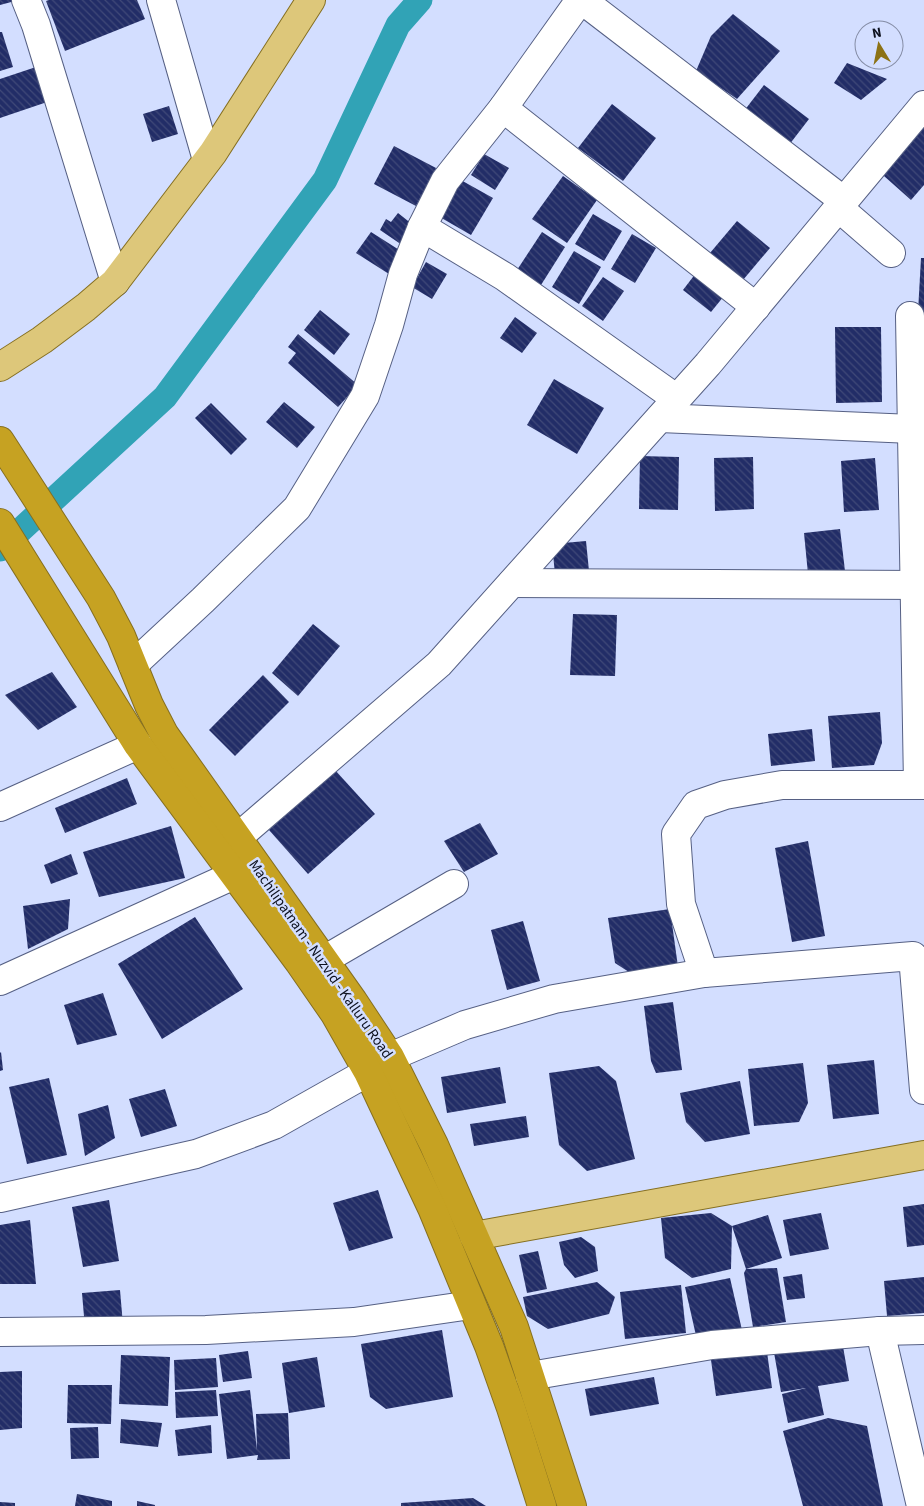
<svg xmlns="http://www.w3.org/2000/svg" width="924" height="1506" viewBox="0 0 924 1506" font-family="'Source Sans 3',sans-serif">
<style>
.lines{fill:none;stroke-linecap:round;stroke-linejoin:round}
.canal{stroke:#31a3b6;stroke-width:25}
.building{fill:url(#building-back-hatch)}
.minor-casing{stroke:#566084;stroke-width:30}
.major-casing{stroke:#856f21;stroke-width:30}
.highway-casing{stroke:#856f21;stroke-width:30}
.minor{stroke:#fff;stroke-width:28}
.major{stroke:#ddc77a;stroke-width:28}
.highway{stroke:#c6a222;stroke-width:28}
.labels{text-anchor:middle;stroke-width:5;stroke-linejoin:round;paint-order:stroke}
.street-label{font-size:15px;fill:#0d111f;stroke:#d3deff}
</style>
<defs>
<pattern id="building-back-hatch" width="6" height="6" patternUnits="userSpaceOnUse" patternTransform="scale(1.25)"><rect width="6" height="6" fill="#222d67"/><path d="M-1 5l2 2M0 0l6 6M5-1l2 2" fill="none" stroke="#404978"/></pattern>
</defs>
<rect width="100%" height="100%" fill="#d3deff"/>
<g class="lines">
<polyline class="canal" points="0,549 165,397 325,180 398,25 420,0"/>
</g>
<g class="building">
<polygon points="0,0 15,0 15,1 0,5"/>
<polygon points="49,0 137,0 145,19 65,51 46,1"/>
<polygon points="733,14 780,51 737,99 696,71 711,36"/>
<polygon points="0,32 2,32 13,67 0,71"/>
<polygon points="847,63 887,79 861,100 834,83"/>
<polygon points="42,65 53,100 0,118 0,79"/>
<polygon points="764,85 809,119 789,145 744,111"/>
<polygon points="612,104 656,138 623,181 578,148"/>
<polygon points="169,106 178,134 152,142 143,114"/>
<polygon points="924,126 924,185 911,200 875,168"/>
<polygon points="394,146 436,168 416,206 374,184"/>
<polygon points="484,154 509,168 495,190 471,175"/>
<polygon points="563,176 597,200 567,243 532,219"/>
<polygon points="459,179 493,198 471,235 438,216"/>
<polygon points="398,213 417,228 405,247 380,230 386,219 391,222"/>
<polygon points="593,214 622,231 604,261 575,244"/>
<polygon points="737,221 770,248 743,280 710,253"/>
<polygon points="371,232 404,253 389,274 356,253"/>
<polygon points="542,232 565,247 541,285 517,270"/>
<polygon points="632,234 656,248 635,283 611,269"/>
<polygon points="574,251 601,267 579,304 552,287"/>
<polygon points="921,258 924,258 924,312 918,312"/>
<polygon points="426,262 447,274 432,299 412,287"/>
<polygon points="696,273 724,296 711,312 683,290"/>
<polygon points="603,277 624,291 603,321 582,306"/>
<polygon points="320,310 350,334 334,355 304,330"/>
<polygon points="515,317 537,333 522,353 500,338"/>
<polygon points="835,327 881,327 882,402 836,403"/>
<polygon points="298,334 358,385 338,407 288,363 296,353 288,347"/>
<polygon points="554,379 604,408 577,454 527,425"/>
<polygon points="284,402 315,427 297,448 266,422"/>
<polygon points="211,403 247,439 231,455 195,418"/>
<polygon points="640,456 679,457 678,510 639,509"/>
<polygon points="753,457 754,509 715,511 714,458"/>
<polygon points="875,458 879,510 844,512 841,461"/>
<polygon points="840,529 845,571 808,574 804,533"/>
<polygon points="586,541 589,571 555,574 552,544"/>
<polygon points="573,614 617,615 615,676 570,675"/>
<polygon points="313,624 340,646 298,696 272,673"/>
<polygon points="52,672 77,707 38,730 5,695"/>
<polygon points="263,675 289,702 235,756 209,730"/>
<polygon points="880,712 882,743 874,765 832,768 828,716"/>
<polygon points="812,729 815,761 771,766 768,734"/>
<polygon points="335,770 375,814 308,874 269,830"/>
<polygon points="127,778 137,804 65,833 55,808"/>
<polygon points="480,823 498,854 464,872 444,841"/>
<polygon points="171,826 185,878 99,897 83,852"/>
<polygon points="808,841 825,936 792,942 775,848"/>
<polygon points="71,854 78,874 51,884 44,865"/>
<polygon points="70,899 68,929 28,949 23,906"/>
<polygon points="670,909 678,967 632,974 615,963 608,918"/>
<polygon points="195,917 243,989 162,1039 118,964"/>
<polygon points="523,921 540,981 507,990 491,930"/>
<polygon points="103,993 117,1035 77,1045 64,1005"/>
<polygon points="673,1002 682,1070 656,1073 651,1061 644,1006"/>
<polygon points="1,1052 3,1070 0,1071 0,1053"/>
<polygon points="874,1060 879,1114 833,1119 827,1065"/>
<polygon points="803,1063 808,1103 799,1122 754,1126 748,1069"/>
<polygon points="599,1066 616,1081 635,1159 587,1171 559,1145 549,1073"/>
<polygon points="500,1067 506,1103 447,1113 441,1077"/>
<polygon points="49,1078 67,1155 27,1164 9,1087"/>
<polygon points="740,1081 750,1134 705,1142 686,1122 680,1093"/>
<polygon points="165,1089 177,1126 141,1137 129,1099"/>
<polygon points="108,1105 115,1138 85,1156 78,1114"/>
<polygon points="526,1116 529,1137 474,1146 470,1124"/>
<polygon points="378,1190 393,1238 349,1251 333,1203"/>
<polygon points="109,1200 119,1261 83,1267 72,1207"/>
<polygon points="924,1204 924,1245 907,1247 903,1207"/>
<polygon points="711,1213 732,1226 731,1269 692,1278 665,1258 661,1218"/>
<polygon points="821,1213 829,1249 790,1256 783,1220"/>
<polygon points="768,1215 782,1258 746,1269 732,1226"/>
<polygon points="30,1220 36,1284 0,1284 0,1225"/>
<polygon points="581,1237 595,1247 598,1271 575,1278 564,1265 559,1242"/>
<polygon points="538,1251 547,1289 527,1293 519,1255"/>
<polygon points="777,1268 786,1322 753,1327 744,1273 746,1269"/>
<polygon points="802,1274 805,1298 787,1300 783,1277"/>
<polygon points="924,1277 924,1313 887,1316 884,1281"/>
<polygon points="730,1278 742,1330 697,1340 685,1287"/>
<polygon points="597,1282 615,1297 609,1314 548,1329 527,1316 523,1297"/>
<polygon points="681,1285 686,1333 625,1339 620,1292"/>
<polygon points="120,1290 123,1325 85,1328 82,1293"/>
<polygon points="442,1330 453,1397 386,1409 370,1397 361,1344"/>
<polygon points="841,1335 849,1381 818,1386 824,1415 788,1423 782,1394 806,1388 781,1392 773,1347"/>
<polygon points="248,1351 252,1378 223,1382 219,1355"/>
<polygon points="767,1352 772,1388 716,1396 711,1360"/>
<polygon points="121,1355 170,1357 168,1406 119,1404"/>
<polygon points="317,1357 325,1407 289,1413 282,1363"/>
<polygon points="216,1358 218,1387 175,1390 174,1360"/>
<polygon points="22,1371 22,1428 0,1430 0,1372"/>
<polygon points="654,1377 659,1404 590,1416 585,1389"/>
<polygon points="68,1385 112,1385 111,1424 67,1423"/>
<polygon points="216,1390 218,1416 176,1418 175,1392"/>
<polygon points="250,1390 257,1450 256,1414 288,1413 290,1459 257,1460 258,1455 227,1459 219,1394"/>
<polygon points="828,1418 867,1426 883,1506 803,1506 783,1431"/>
<polygon points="121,1419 162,1423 158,1447 120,1443"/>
<polygon points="211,1425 212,1453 178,1456 175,1430"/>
<polygon points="98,1427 99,1458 71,1459 70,1428"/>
<polygon points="77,1494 112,1501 112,1506 75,1506"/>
<polygon points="473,1498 486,1506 401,1506 401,1503"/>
<polygon points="137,1501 155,1505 155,1506 137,1506"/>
<polygon points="0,1502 15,1503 15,1506 0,1506"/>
</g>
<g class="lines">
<defs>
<g id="minor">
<polyline points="26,0 36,25 115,282"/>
<polyline points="161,0 207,160"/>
<polyline points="582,0 844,201"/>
<polyline points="503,108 756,307"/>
<polyline points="839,208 891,253"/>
<polyline points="422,227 505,277 677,399"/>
<polyline points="910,316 918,785"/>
<polyline points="660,418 912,429 924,428"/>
<polyline points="512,583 924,585"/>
<polyline points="133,665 203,600 297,508 365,396 389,325 403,274 422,227 445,181 503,108 580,0"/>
<polyline points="0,807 138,745"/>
<polyline points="237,838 439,664 708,364 924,105"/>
<polyline points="324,960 454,884"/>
<polyline points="704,973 681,904 676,834 696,805 725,795 782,785 924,785"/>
<polyline points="0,981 234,875"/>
<polyline points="390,1057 465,1025 554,999 704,973 913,956 924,1090"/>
<polyline points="0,1198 196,1154 274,1125 368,1072"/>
<polyline points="880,1331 921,1506"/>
<polyline points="0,1332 206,1330 354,1322 471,1305"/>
<polyline points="530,1376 712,1345 880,1331 924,1330"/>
</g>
<g id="major">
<polyline points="0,367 42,340 86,307 115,282 213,153 311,0"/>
<polyline points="474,1236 924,1155"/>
</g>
<g id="highway">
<polyline points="0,441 101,598 121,636 149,705 164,734 353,1001 390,1057 434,1145 514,1327 572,1506"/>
<polyline points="0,523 138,745 299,962 335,1014 368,1072 432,1208 489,1346 511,1408 542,1506"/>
</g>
</defs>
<use href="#minor" class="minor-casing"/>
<use href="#major" class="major-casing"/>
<use href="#highway" class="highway-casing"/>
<use href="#minor" class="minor"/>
<use href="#major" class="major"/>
<use href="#highway" class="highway"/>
</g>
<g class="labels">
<g class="street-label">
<text transform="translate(321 959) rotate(55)" y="5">Machilipatnam - Nuzvid - Kalluru Road</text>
</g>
</g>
<g transform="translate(879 45) rotate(350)"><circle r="24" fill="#d3deff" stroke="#848ca5"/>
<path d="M0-4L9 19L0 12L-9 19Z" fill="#8c7215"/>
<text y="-8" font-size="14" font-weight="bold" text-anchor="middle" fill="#0d111f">N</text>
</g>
</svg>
